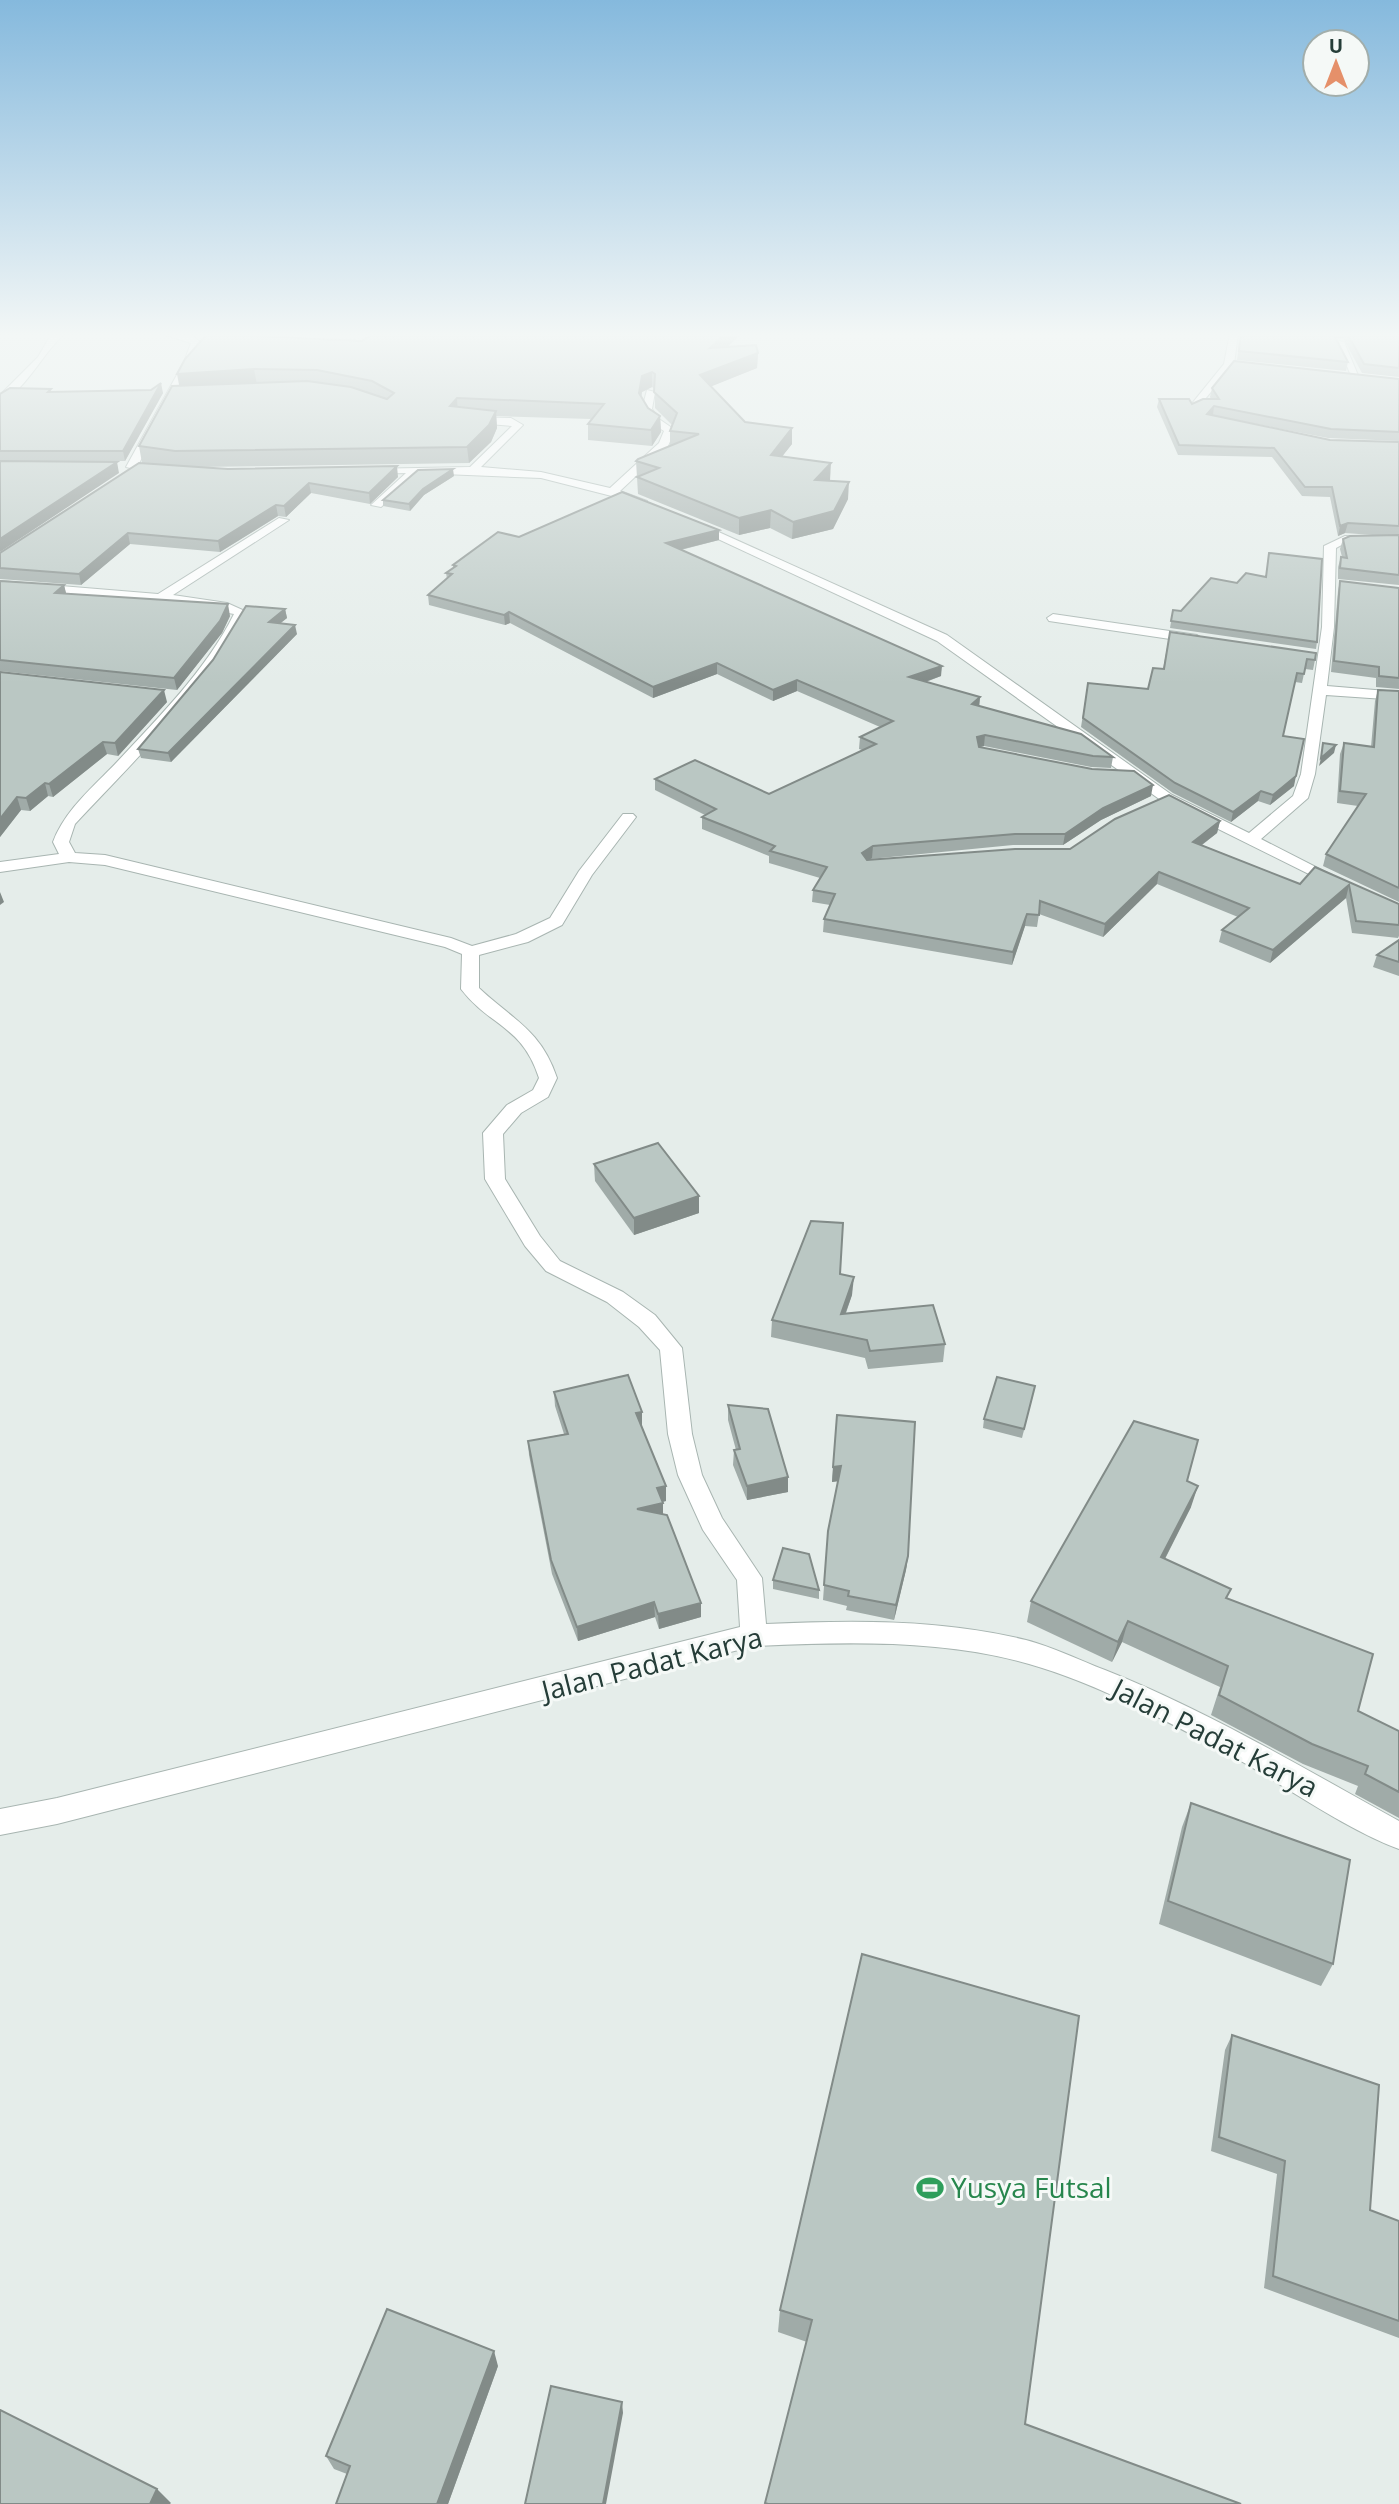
<svg xmlns="http://www.w3.org/2000/svg" width="1399" height="2504" viewBox="0 0 1399 2504" font-family="'Open Sans',sans-serif">
<style>
.lines{fill:none;stroke-linecap:round;stroke-linejoin:round}
.minor-casing{stroke:#a8b5b1;stroke-width:2}
.minor{fill:#fff;fill-rule:evenodd}
.wall{fill:#a0aba8}
.shaded-wall{fill:#828b88}
.building{fill:#bac7c3;stroke:#828b88;stroke-width:2}
.labels{text-anchor:middle;stroke-width:6;stroke-linejoin:round;paint-order:stroke}
.near-street-label{font-size:28px;fill:#253d38;stroke:#f5f9f7}
.near-leisure-label{font-size:28px;fill:#27864d;stroke:#f5f9f7;text-anchor:start}
</style>
<rect width="100%" height="100%" fill="#e5edea"/>
<g class="lines">
<defs>
<g id="minor">
<path d="M52,333H67C47,345 27,390 0,403V395L38,357Z"/>
<polygon points="159,333 189,334 201,342 194,362 138,465 162,469 162,473 158,474 126,467 184,362 191,343"/>
<polygon points="1230,333 1238,333 1234,364 1196,410 1190,410 1190,406 1224,364"/>
<polygon points="1336,340 1344,342 1360,380 1352,378"/>
<polygon points="647,390 655,392 652,409 659,419 675,430 668,446 620,491 647,501 647,505 541,478 419,473 381,507 371,505 406,473 369,474 364,471 365,469 470,467 512,426 464,422 468,417 511,418 523,425 481,467 541,472 610,488 659,443 664,431 651,423 642,409"/>
<path d="M279,518L289,520L173,595L227,603L247,612C212,686 131,764 75,824L69,842L75,853L105,855L451,938L472,946L516,934L550,918L579,871L623,814H633L636,817L592,875L562,925L528,942L479,955V988C513,1020 541,1030 557,1078L548,1097L521,1113L503,1134L505,1179L540,1236L560,1261L623,1292L655,1315L682,1348L692,1434L702,1475L722,1518L762,1578L766,1624C852,1620 941,1619 1026,1640C1053,1647 1079,1660 1105,1670C1208,1711 1303,1768 1399,1821V1849C1345,1829 1284,1785 1232,1756C1168,1722 1099,1684 1029,1664C941,1639 845,1642 754,1646L57,1824L0,1835V1809L57,1798L740,1627L737,1580L703,1530L678,1475L668,1434L660,1350L639,1327L607,1302L546,1271L525,1246L485,1179L483,1133L507,1105L533,1090L539,1078C522,1025 490,1027 461,989L462,954L445,947L105,865L69,862L0,872V862L59,854L53,842C65,810 93,787 117,762C158,718 207,669 234,614L166,602L0,589V581L158,594Z"/>
<polygon points="692,520 947,635 1172,795 1249,833 1293,796 1301,774 1322,627 1324,546 1345,536 1373,537 1373,541 1347,542 1336,548 1334,627 1327,686 1399,692 1399,700 1326,695 1315,774 1308,798 1261,839 1345,882 1343,885 1331,885 1162,801 937,641 688,525 686,523"/>
<polygon points="1053,614 1197,635 1203,639 1197,643 1049,621 1047,618"/>
</g>
</defs>
<use href="#minor" class="minor-casing"/>
<use href="#minor" class="minor"/>
</g>
<g class="wall">
<polygon points="374,333 742,333 727,347 758,353 757,368 711,386 745,422 792,428 792,444 782,456 830,480 829,481 848,499 833,529 792,539 770,528 739,535 638,494 636,461 670,446 670,431 672,425 655,408 655,389 652,387 642,392 641,397 648,408 660,416 661,432 652,446 588,440 588,424 591,419 496,416 497,428 491,442 469,463 197,467 398,477 370,504 311,493 286,517 278,516 220,552 130,544 81,585 0,579 0,553 152,464 142,463 139,446 180,385 362,341"/>
<polygon points="1202,333 1228,333 1227,335"/>
<polygon points="1239,333 1399,333 1399,377 1362,373 1343,338 1336,339 1348,362 1346,371 1237,360 1240,339 1242,336 1240,336"/>
<polygon points="1399,379 1399,441 1328,438 1231,419 1330,440 1399,442 1399,585 1338,579 1338,567 1341,557 1342,557 1340,549 1343,539 1386,536 1345,533 1338,536 1330,497 1302,496 1272,457 1178,455 1157,407 1159,399 1192,404 1211,399 1210,397 1212,388"/>
<polygon points="52,392 163,393 125,461 0,461 0,394"/>
<polygon points="454,476 424,495 410,511 383,506 383,500"/>
<polygon points="519,537 719,540 681,550 941,676 926,682 980,697 979,706 1113,757 1111,768 1091,767 984,746 980,747 1151,796 1101,820 1063,845 1013,845 870,859 1070,849 1220,821 1217,833 1202,845 1300,884 1315,867 1399,904 1399,936 1398,938 1352,933 1346,898 1270,963 1219,942 1222,930 1238,917 1157,884 1103,937 1039,914 1037,927 1025,926 1012,965 823,932 824,919 830,905 812,902 813,890 820,878 769,863 769,856 702,829 702,817 705,815 655,790 655,779 769,794 862,750 859,749 860,737 880,727 797,691 773,701 717,674 653,698 510,623 505,625 429,605 428,595 447,579 446,573 453,568 453,565"/>
<polygon points="1269,553 1317,642 1316,649 1170,628 1173,610 1181,611 1237,583 1266,577"/>
<polygon points="0,581 64,585 66,594 230,616 222,633 177,690 0,671"/>
<polygon points="1340,581 1399,588 1399,689 1376,687 1376,678 1331,672 1338,591"/>
<polygon points="285,609 287,618 280,623 297,634 171,762 141,758 138,749"/>
<polygon points="1170,632 1315,660 1313,670 1305,669 1302,683 1295,682 1283,736 1294,786 1270,805 1258,801 1231,822 1173,793 1081,727 1088,683 1148,689 1163,669"/>
<polygon points="0,672 167,702 118,756 107,754 53,797 48,796 30,811 21,810 0,837"/>
<polygon points="1378,690 1399,691 1399,902 1323,866 1326,854 1358,806 1337,803 1340,754 1344,743 1371,747 1375,701"/>
<polygon points="1399,940 1399,976 1373,967 1377,955"/>
<polygon points="594,1164 699,1213 634,1235 595,1181"/>
<polygon points="840,1274 852,1295 846,1313 945,1344 943,1362 868,1369 865,1358 771,1337 772,1320"/>
<polygon points="554,1392 642,1427 666,1486 666,1501 662,1502 663,1514 701,1603 701,1617 659,1629 655,1617 578,1641 552,1574 529,1455 528,1441 564,1434 555,1406"/>
<polygon points="1033,1395 1022,1438 983,1428 984,1419"/>
<polygon points="728,1405 788,1477 788,1492 747,1500 733,1465 734,1450 736,1450 728,1420"/>
<polygon points="837,1415 908,1556 906,1570 894,1620 846,1610 847,1606 823,1600 828,1531 838,1481 832,1482"/>
<polygon points="1187,1481 1191,1507 1165,1559 1227,1599 1358,1711 1399,1731 1399,1818 1355,1794 1358,1786 1303,1764 1211,1715 1220,1687 1122,1642 1112,1662 1027,1622 1031,1601"/>
<polygon points="773,1580 819,1590 819,1599 773,1589"/>
<polygon points="1191,1803 1333,1964 1321,1986 1159,1924 1182,1827"/>
<polygon points="862,1954 1025,2424 1241,2504 765,2504 807,2342 778,2332 780,2310"/>
<polygon points="1232,2035 1370,2210 1399,2221 1399,2338 1264,2288 1277,2174 1211,2151 1225,2050"/>
<polygon points="498,2366 448,2504 336,2504 347,2474 334,2469 326,2456"/>
</g>
<g class="shaded-wall">
<polygon points="726,333 742,333 710,364 710,348"/>
<polygon points="1334,333 1344,333 1343,338 1333,339"/>
<polygon points="758,353 757,368 700,391 700,375"/>
<polygon points="254,369 257,385 180,390 177,374"/>
<polygon points="652,372 652,387 642,392 639,409 639,393 642,376"/>
<polygon points="161,383 163,393 125,461 123,451"/>
<polygon points="457,398 458,414 450,406"/>
<polygon points="1214,406 1213,415 1207,414"/>
<polygon points="496,411 497,428 491,442 469,463 467,447"/>
<polygon points="660,416 661,432 652,446 651,430"/>
<polygon points="792,428 792,444 770,472 771,455"/>
<polygon points="117,462 119,473 0,552 0,539"/>
<polygon points="831,463 830,480 814,497 815,480"/>
<polygon points="397,466 398,477 370,504 369,493"/>
<polygon points="453,469 454,476 424,495 410,511 409,504 423,489"/>
<polygon points="849,482 848,499 833,529 792,539 793,522"/>
<polygon points="309,483 311,493 286,517 284,506"/>
<polygon points="276,505 278,516 220,552 218,541"/>
<polygon points="771,510 770,528 739,535 739,518"/>
<polygon points="1348,523 1345,533 1338,536 1340,526"/>
<polygon points="719,530 719,540 667,553 666,543"/>
<polygon points="128,533 130,544 81,585 79,574"/>
<polygon points="64,585 67,597 55,593"/>
<polygon points="228,604 230,616 222,633 177,690 174,678"/>
<polygon points="285,609 287,618 271,631 269,622"/>
<polygon points="509,612 510,623 505,625 504,615"/>
<polygon points="295,625 297,634 171,762 168,753"/>
<polygon points="717,663 717,674 653,698 653,687"/>
<polygon points="942,666 941,676 908,688 909,677"/>
<polygon points="797,680 797,691 773,701 773,690"/>
<polygon points="164,690 167,702 118,756 115,743"/>
<polygon points="980,697 979,708 972,704"/>
<polygon points="985,735 984,746 976,748 977,737"/>
<polygon points="103,742 107,754 53,797 49,784"/>
<polygon points="1336,745 1334,753 1319,766 1321,758"/>
<polygon points="1296,776 1294,786 1270,805 1273,795"/>
<polygon points="45,783 48,796 30,811 26,798"/>
<polygon points="1153,785 1151,796 1101,820 1063,845 1065,834 1103,808"/>
<polygon points="1261,791 1258,801 1231,822 1233,812"/>
<polygon points="17,797 21,810 0,837 0,819"/>
<polygon points="1220,821 1217,833 1191,853 1193,842"/>
<polygon points="873,846 872,858 861,865 862,853"/>
<polygon points="1159,872 1157,884 1103,937 1105,924"/>
<polygon points="1349,885 1346,898 1270,963 1273,950"/>
<polygon points="0,892 4,902 0,905"/>
<polygon points="1027,914 1025,926 1012,965 1013,952"/>
<polygon points="699,1196 699,1213 634,1235 634,1218"/>
<polygon points="854,1277 852,1295 839,1331 841,1314"/>
<polygon points="642,1412 642,1427 636,1413"/>
<polygon points="841,1466 839,1481 832,1482 833,1467"/>
<polygon points="788,1477 788,1492 747,1500 747,1486"/>
<polygon points="666,1486 666,1501 657,1503 657,1488"/>
<polygon points="1198,1486 1191,1507 1155,1578 1161,1557"/>
<polygon points="663,1503 663,1518 637,1509"/>
<polygon points="908,1556 906,1570 894,1620 896,1605"/>
<polygon points="654,1602 655,1617 578,1641 577,1627"/>
<polygon points="701,1603 701,1617 659,1629 658,1614"/>
<polygon points="1128,1621 1122,1642 1112,1662 1118,1642"/>
<polygon points="494,2351 498,2366 448,2504 437,2504"/>
<polygon points="622,2402 623,2413 606,2504 603,2504"/>
<polygon points="157,2489 171,2503 170,2504 150,2504"/>
</g>
<g class="building">
<polygon points="374,333 726,333 710,348 756,345 758,353 700,375 745,422 792,428 771,455 831,463 815,480 849,482 834,511 793,522 771,510 739,518 637,477 659,468 636,461 638,459 699,434 670,431 677,413 654,392 655,374 652,372 642,376 639,393 648,408 660,416 651,430 588,424 604,404 457,398 450,406 496,411 489,425 467,447 175,451 139,446 172,386 307,381 351,387 387,399 394,393 372,381 317,370 254,369 177,374 185,359 207,334 362,341"/>
<polygon points="1244,333 1334,333 1334,335 1348,362 1239,351 1240,339"/>
<polygon points="1347,333 1399,333 1399,368 1364,364"/>
<polygon points="1234,361 1399,379 1399,432 1331,429 1214,406 1207,414 1330,440 1399,442 1399,526 1348,523 1340,526 1332,487 1305,487 1274,448 1179,445 1159,399 1189,399 1192,404 1203,399 1219,399 1212,388"/>
<polygon points="161,383 123,451 0,451 0,394 10,388 51,389 48,392 151,390"/>
<polygon points="0,461 117,462 0,539"/>
<polygon points="139,463 228,469 397,466 369,493 309,483 284,506 276,505 218,541 128,533 79,574 0,568 0,553"/>
<polygon points="453,469 423,489 409,504 383,500 418,470"/>
<polygon points="622,492 719,530 666,543 942,666 909,677 980,697 972,704 1081,734 1113,757 1093,756 985,735 977,737 979,747 1092,769 1134,771 1153,785 1103,808 1065,834 1015,834 873,846 862,853 867,860 1015,849 1070,849 1115,819 1169,795 1220,821 1193,842 1300,884 1315,867 1399,904 1399,925 1356,921 1349,885 1273,950 1222,930 1249,908 1159,872 1105,924 1040,901 1039,915 1027,914 1013,952 824,919 835,894 813,890 827,867 770,851 775,846 702,817 716,809 655,779 695,760 769,794 876,744 860,737 893,721 797,680 773,690 717,663 653,687 509,612 504,615 428,595 452,574 446,573 456,566 453,565 498,532 519,537"/>
<polygon points="1399,535 1399,575 1340,568 1341,557 1347,558 1343,539 1350,536"/>
<polygon points="1269,553 1322,559 1317,642 1171,621 1173,610 1181,611 1211,578 1237,583 1246,573 1266,577"/>
<polygon points="0,581 64,585 55,593 228,604 220,621 174,678 0,660"/>
<polygon points="1340,581 1399,588 1399,678 1379,676 1379,667 1334,661"/>
<polygon points="246,606 285,609 269,622 295,625 168,753 138,749 213,660"/>
<polygon points="1170,632 1316,653 1315,660 1307,659 1304,674 1297,673 1283,736 1304,739 1296,776 1273,795 1261,791 1233,812 1175,783 1083,718 1088,683 1148,689 1153,668 1164,669"/>
<polygon points="0,672 164,690 115,743 103,742 49,784 45,783 26,798 17,797 0,819"/>
<polygon points="1378,690 1399,691 1399,888 1326,854 1366,794 1340,791 1344,743 1374,747"/>
<polygon points="1323,743 1336,745 1321,758"/>
<polygon points="1399,940 1399,962 1377,955"/>
<polygon points="658,1143 699,1196 634,1218 594,1164"/>
<polygon points="811,1221 843,1223 840,1274 854,1277 841,1314 933,1305 945,1344 870,1351 867,1340 772,1320"/>
<polygon points="628,1375 642,1412 636,1413 666,1486 657,1488 663,1503 637,1509 667,1515 701,1603 658,1614 654,1602 577,1627 551,1560 528,1441 568,1434 554,1392"/>
<polygon points="997,1377 1035,1386 1024,1429 984,1419"/>
<polygon points="728,1405 768,1409 788,1477 747,1486 734,1450 740,1449"/>
<polygon points="837,1415 915,1422 908,1556 896,1605 848,1596 849,1591 824,1585 828,1531 841,1466 833,1467"/>
<polygon points="1134,1421 1198,1440 1187,1481 1198,1486 1161,1557 1231,1589 1226,1598 1373,1654 1358,1711 1399,1731 1399,1792 1365,1774 1368,1766 1312,1744 1219,1695 1228,1666 1128,1621 1118,1642 1031,1601"/>
<polygon points="783,1548 809,1554 819,1590 773,1580"/>
<polygon points="1191,1803 1350,1860 1333,1964 1168,1901"/>
<polygon points="862,1954 1079,2016 1025,2424 1241,2504 768,2504 765,2503 812,2320 780,2310"/>
<polygon points="1232,2035 1379,2085 1370,2210 1399,2221 1399,2321 1273,2276 1285,2161 1219,2137"/>
<polygon points="387,2309 494,2351 437,2504 336,2504 350,2466 326,2456"/>
<polygon points="551,2386 622,2402 603,2504 525,2504"/>
<polygon points="0,2410 157,2489 150,2504 0,2504"/>
</g>
<linearGradient id="sky" x2="0" y2="1"><stop stop-color="#85b9dd"/><stop offset="0.49" stop-color="#f3f7f6"/><stop offset="1" stop-color="#f3f7f6" stop-opacity="0"/></linearGradient>
<rect width="1399" height="684" fill="url(#sky)"/>
<defs>
<symbol id="stadium-bare" viewBox="-9 -9 18 18"><path d="M0-5a6.5 5 0 1 0 0 10a6.5 5 0 1 0 0-10ZM-3.5-1.8h7v3.6h-7Z" fill="#2e9e5b" stroke="#f5f9f7" stroke-width="2.5" paint-order="stroke"/></symbol>
</defs>
<g fill-rule="evenodd">
<use href="#stadium-bare" x="911" y="2169" width="38" height="38"/>
</g>
<g class="labels">
<g class="near-street-label">
<text transform="translate(652 1664) rotate(-14)" y="10">Jalan Padat Karya</text>
<text transform="translate(1215 1738) rotate(27)" y="10">Jalan Padat Karya</text>
</g>
<g class="near-leisure-label">
<text x="951" y="2198">Yusya Futsal</text>
</g>
</g>
<g transform="translate(1336 63)"><circle r="33" fill="#f5f9f7" stroke="#a2aeab" stroke-width="2"/>
<path d="M0-5L12 26L0 18L-12 26Z" fill="#e5906a"/>
<text y="-10" font-size="19" font-weight="bold" text-anchor="middle" fill="#253d38">U</text>
</g>
</svg>
